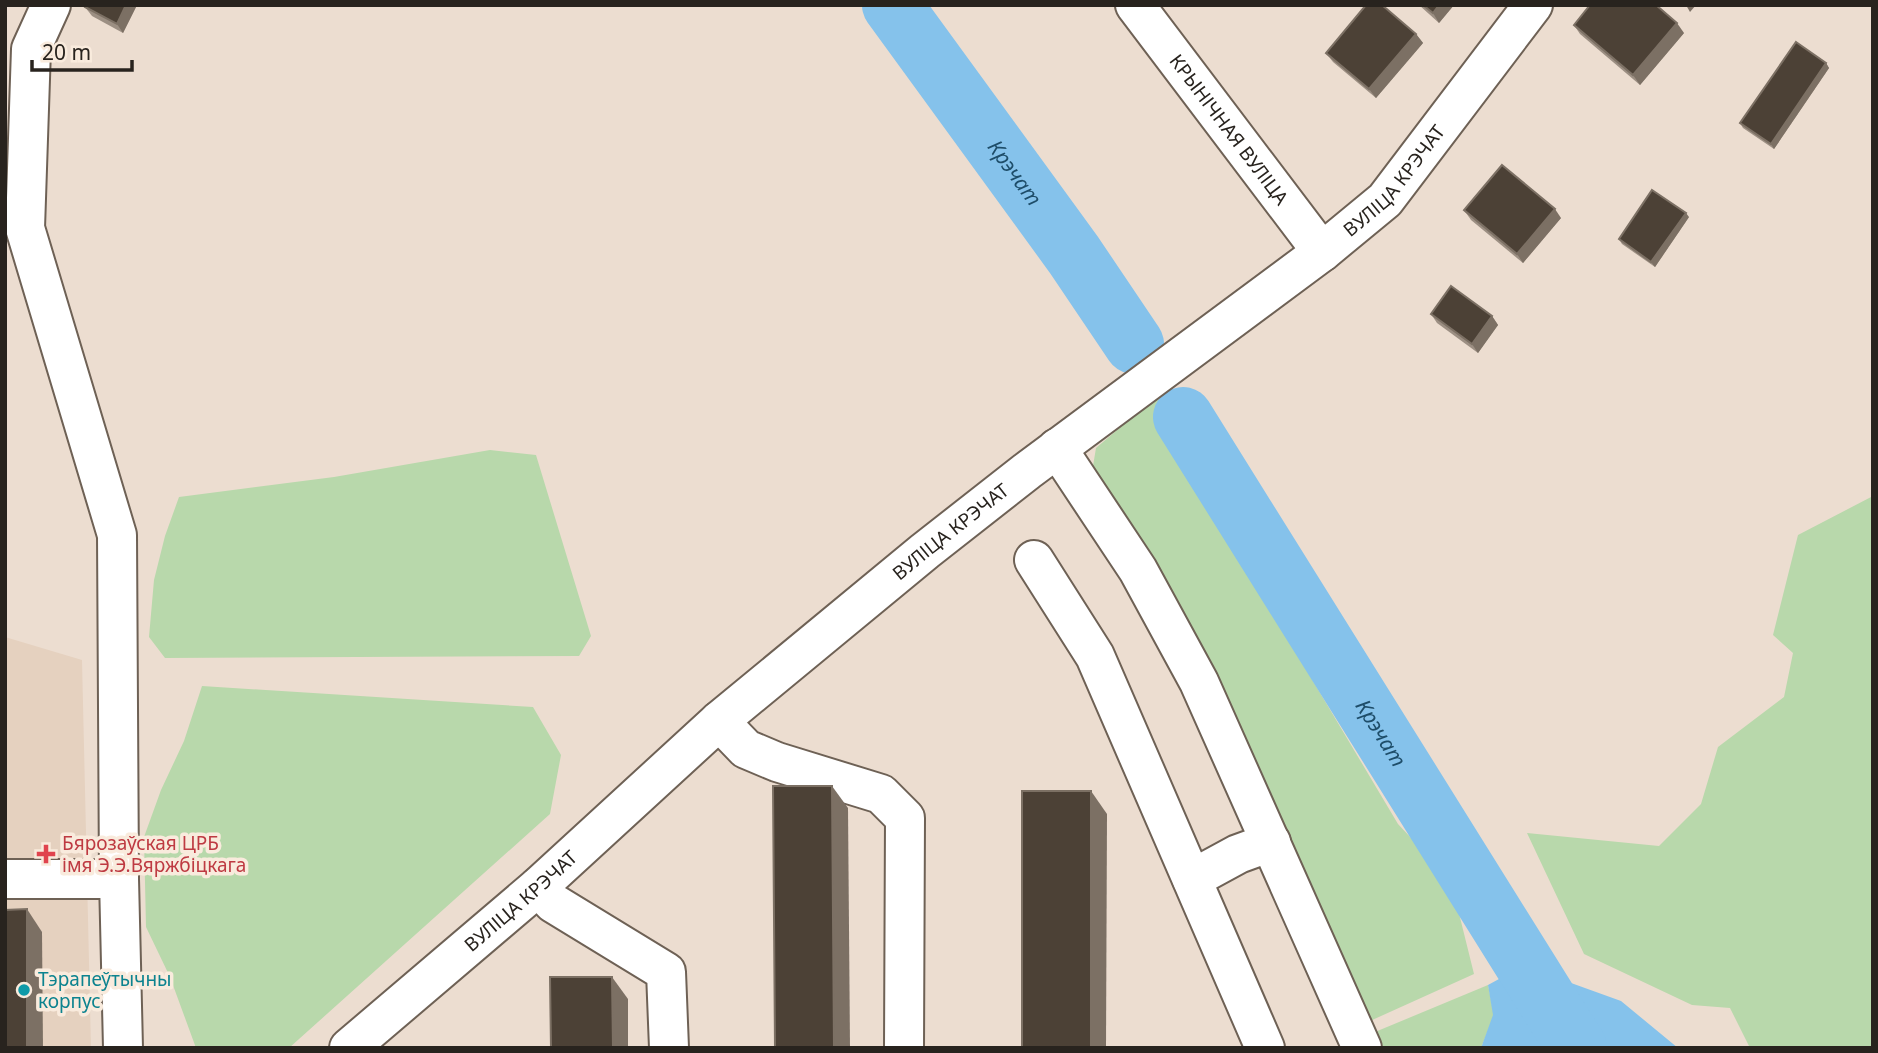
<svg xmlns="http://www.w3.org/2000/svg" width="1878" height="1053" viewBox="0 0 1878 1053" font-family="'Noto Sans',sans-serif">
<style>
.built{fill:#e5d1bf}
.green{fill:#b8d8ab}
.water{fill:#85c2eb}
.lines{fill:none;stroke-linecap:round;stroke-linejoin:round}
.river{stroke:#85c2eb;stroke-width:60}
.minor-casing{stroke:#6e6155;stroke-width:42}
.minor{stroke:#fff;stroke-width:38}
.wall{fill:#9c8f83}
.shaded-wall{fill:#7c7064}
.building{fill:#4c4136;stroke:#7c7064;stroke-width:2}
.health-dot{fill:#e0444e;stroke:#f9ebdd;stroke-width:2.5}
.culture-dot{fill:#0f9aa8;stroke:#f9ebdd;stroke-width:2.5}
.labels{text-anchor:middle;stroke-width:7;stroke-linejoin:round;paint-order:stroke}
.street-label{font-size:19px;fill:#28231e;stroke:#f9ebdd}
.health-label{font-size:19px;fill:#be3a42;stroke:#f9ebdd;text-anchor:start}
.culture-label{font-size:19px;fill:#0d838f;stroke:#f9ebdd;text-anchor:start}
.water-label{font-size:21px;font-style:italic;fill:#1e4d69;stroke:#f9ebdd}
</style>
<rect width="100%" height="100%" fill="#ecddd0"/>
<polygon class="built" points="5,637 82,660 91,1048 5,1048"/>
<g class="green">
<polygon points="1157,396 1244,565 1398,824 1451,881 1474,974 1370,1021 1197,638 1130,522 1093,466 1096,448"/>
<polygon points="490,450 536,455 591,636 579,656 165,658 149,637 154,580 165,536 179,497 334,477"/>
<polygon points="1873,496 1873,1048 1750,1048 1730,1008 1692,1005 1584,954 1527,833 1659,846 1701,804 1718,747 1784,697 1793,653 1773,635 1798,535"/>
<polygon points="202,686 533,707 561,755 550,814 289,1048 196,1048 170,977 146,927 144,837 161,790 184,741"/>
<polygon points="1488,985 1494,1015 1481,1048 1382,1048 1375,1032"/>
</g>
<polygon class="water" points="1545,954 1560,979 1621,1001 1678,1048 1481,1048 1493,1015 1488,985"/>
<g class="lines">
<g class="river">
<path id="s1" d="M892,5L1074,255L1134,344"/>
<path id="s2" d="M1183,417L1577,1048"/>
</g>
<defs>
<g id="minor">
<polyline points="51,5 31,49 25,228 117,535 119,879"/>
<path id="s3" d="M1135,5L1322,252"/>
<polyline points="1057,448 1138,570 1199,682 1362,1048"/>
<polyline points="1034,560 1095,656 1265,1048"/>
<polyline points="719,721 746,749 777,762 881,794 905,818 904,1048"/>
<polyline points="5,879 119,879 123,1048"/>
<polyline points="1192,879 1238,854 1271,842"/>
<polyline points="538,887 553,903 666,972 669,1048"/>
<path id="s4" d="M349,1048L538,887L719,721L925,551L1027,471L1322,252L1385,200L1533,5"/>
</g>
</defs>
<use href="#minor" class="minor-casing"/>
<use href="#minor" class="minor"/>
</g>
<g class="wall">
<polygon points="86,5 137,5 123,33 92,16 85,7"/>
<polygon points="1419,5 1454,5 1439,23"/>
<polygon points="1574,25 1684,33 1640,85 1580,34"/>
<polygon points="1416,34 1423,43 1376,98 1333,62 1326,53"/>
<polygon points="1826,63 1829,68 1774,149 1743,128 1740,123"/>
<polygon points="1464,210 1561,218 1523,263 1471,220"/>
<polygon points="1689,217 1655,267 1622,244 1619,239"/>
<polygon points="1431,314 1492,316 1498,325 1478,353 1437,323"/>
</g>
<g class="shaded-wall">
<polygon points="126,5 137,5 123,33 117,24"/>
<polygon points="1439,5 1454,5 1439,23 1433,13"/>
<polygon points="1686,5 1696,5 1690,12"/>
<polygon points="1677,23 1684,33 1640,85 1633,75"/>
<polygon points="1416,34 1423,43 1376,98 1369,89"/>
<polygon points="1826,63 1829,68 1774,149 1771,144"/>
<polygon points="1555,209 1561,218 1523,263 1517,254"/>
<polygon points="1686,213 1689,217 1655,267 1651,262"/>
<polygon points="1492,316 1498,325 1478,353 1472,344"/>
<polygon points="832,786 848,808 850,1048 834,1048"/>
<polygon points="1091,791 1107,814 1106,1048 1091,1048"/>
<polygon points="27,909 42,932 43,1048 27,1048"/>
<polygon points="612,977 628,999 628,1048 613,1048"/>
</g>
<g class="building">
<polygon points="86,5 126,5 117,24 85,7"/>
<polygon points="1366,5 1382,5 1416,34 1369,89 1326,53"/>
<polygon points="1423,5 1439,5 1433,13"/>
<polygon points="1590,5 1656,5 1677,23 1633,75 1574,25"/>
<polygon points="1796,42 1826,63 1771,144 1740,123"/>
<polygon points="1502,165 1555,209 1517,254 1464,210"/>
<polygon points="1652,190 1686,213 1651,262 1619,239"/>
<polygon points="1451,286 1492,316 1472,344 1431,314"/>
<polygon points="773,786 832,786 834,1048 775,1048"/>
<rect x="1022" y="791" width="69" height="257"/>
<polygon points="27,909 27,1048 5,1048 5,910"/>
<polygon points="550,977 612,977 613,1048 551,1048"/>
</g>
<path class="health-dot" d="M42.5 843.5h7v7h7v7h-7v7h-7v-7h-7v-7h7z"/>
<circle class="culture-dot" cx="24" cy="990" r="7"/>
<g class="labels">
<g class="street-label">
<text dy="7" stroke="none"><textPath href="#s3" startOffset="156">КРЫНІЧНАЯ ВУЛІЦА</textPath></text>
<text dy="7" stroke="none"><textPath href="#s4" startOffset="1360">ВУЛІЦА КРЭЧАТ</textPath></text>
<text dy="7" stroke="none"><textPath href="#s4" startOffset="793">ВУЛІЦА КРЭЧАТ</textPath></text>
<text dy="7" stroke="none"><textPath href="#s4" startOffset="226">ВУЛІЦА КРЭЧАТ</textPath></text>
</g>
<g class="health-label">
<text x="62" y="850">Бярозаўская ЦРБ<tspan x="62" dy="22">імя Э.Э.Вяржбіцкага</tspan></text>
</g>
<g class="culture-label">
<text x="38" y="986">Тэрапеўтычны<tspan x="38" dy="22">корпус</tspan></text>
</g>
<g class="water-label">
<text dy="7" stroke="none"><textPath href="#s1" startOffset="208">Крэчат</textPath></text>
<text dy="7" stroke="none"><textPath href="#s2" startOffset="373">Крэчат</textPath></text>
</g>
</g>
<rect width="1878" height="1053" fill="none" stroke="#28231e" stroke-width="14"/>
<path d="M32 60v10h100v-10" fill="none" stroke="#28231e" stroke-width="3.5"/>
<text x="42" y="60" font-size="21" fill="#28231e" stroke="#f9ebdd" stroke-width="5" paint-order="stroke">20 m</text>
</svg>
